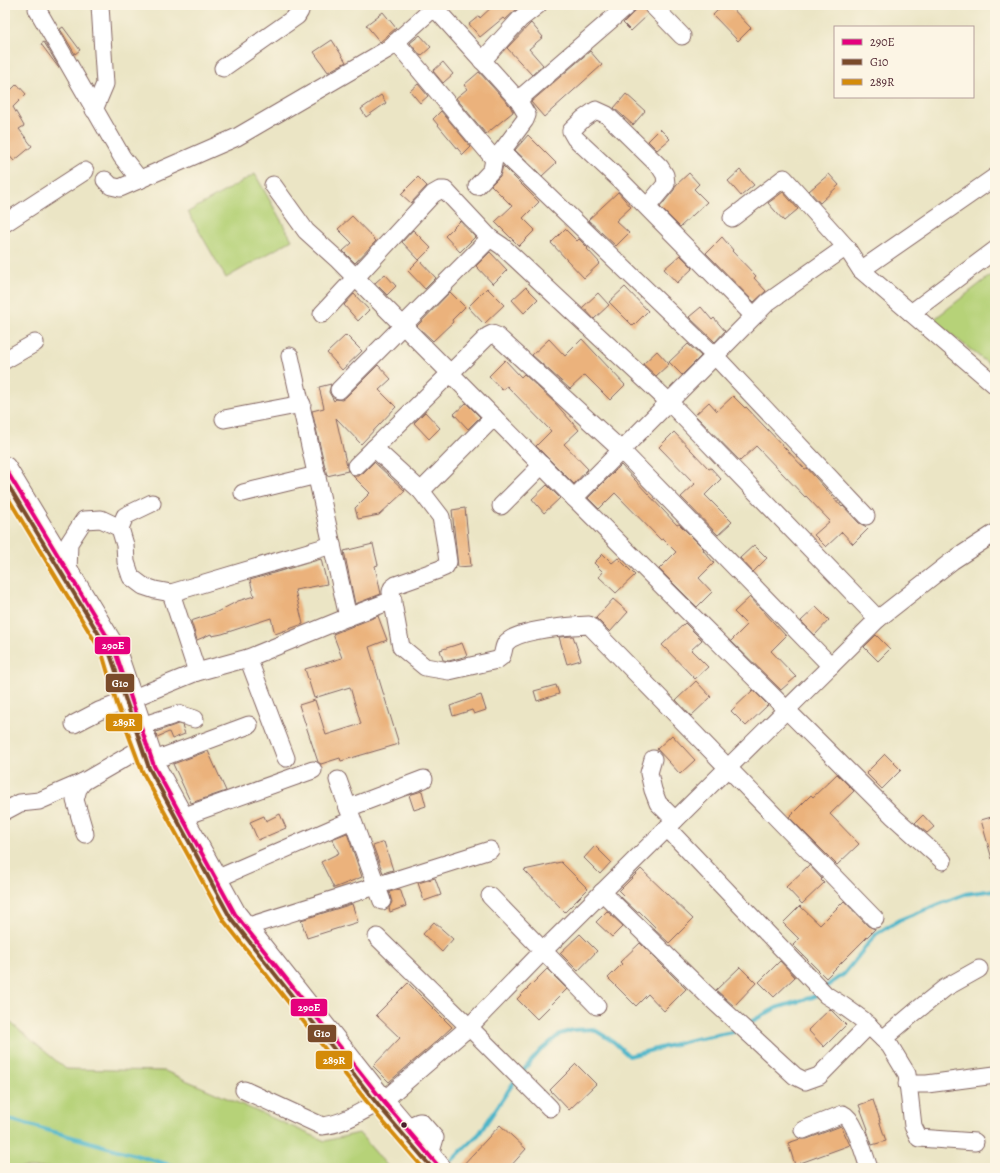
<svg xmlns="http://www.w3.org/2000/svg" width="1000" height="1173" viewBox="0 0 1000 1173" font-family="Alegreya,serif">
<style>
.green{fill:#b6d278;stroke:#807852}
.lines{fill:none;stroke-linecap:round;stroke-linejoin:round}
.stream{stroke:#4cb5c9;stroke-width:4}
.building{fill:#ebb27c}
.minor-casing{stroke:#826461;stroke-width:19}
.major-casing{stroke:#826461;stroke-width:24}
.minor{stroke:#fff;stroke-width:17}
.major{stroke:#fff;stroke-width:22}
.bus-1-casing{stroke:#fcf5e5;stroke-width:7}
.bus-2-casing{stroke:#fcf5e5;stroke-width:7}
.bus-3-casing{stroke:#fcf5e5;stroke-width:7}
.bus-1{stroke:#e5007d;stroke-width:4}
.bus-2{stroke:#7a4b2a;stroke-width:4}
.bus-3{stroke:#d48b09;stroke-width:4}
.bus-dot{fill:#4a1f2b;stroke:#fcf5e5;stroke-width:1.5}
.line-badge{stroke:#fcf5e5;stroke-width:1.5}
.badge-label{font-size:11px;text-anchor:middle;font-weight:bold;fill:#fff}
</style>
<rect width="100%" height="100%" fill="#fcf5e5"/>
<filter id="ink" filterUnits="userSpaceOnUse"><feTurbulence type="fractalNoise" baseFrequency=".025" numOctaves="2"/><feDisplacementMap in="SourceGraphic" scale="8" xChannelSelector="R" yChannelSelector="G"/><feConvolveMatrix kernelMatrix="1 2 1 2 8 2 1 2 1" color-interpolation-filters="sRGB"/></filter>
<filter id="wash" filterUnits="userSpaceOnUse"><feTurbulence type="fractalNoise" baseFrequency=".012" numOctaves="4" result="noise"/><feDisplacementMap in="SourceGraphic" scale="16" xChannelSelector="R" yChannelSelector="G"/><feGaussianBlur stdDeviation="0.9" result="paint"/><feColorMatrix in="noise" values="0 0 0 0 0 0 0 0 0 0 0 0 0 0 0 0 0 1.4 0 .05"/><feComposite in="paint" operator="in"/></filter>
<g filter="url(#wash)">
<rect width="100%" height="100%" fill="#ebe5c5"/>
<g class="green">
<polygon points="255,174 292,240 226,278 188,212"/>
<polygon points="995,272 995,369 933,320"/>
<polygon points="5,1018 66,1069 165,1071 325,1141 359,1133 389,1168 5,1168"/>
</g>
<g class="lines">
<g class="stream">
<polyline points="824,988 844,974 876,934 899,920 965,894 995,890"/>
<polyline points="745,1025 776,1008 813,997 819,993"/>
<polyline points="521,1073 540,1051 560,1034 573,1030 593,1029 614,1042 629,1056 695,1039 733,1032 737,1030"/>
<polyline points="5,1118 181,1168"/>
<polyline points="452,1160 479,1134 516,1079"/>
</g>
</g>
<g id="blocks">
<g class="building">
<polygon points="494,5 515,5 518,8 505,20 503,18 480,37 469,24 479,16 480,18"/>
<polygon points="641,5 648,15 631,31 623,23"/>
<polygon points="723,5 729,5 751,28 738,41 713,15"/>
<polygon points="383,12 396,28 380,42 366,25"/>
<polygon points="531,23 543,37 529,49 543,65 532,75 507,48"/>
<polygon points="63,27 80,50 75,54 60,29"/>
<polygon points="420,35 431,47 421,56 410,43"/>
<polygon points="332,40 346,62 328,72 314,52"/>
<polygon points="44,42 59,67 58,67 41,44"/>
<polygon points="590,51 602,65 544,117 531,102"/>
<polygon points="443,62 453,74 443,83 433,71"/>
<polygon points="479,72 510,106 513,112 486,134 456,98 467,89 464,85"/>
<polygon points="17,84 26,94 13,107 24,126 19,129 32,146 14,161 5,151 5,94 6,95"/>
<polygon points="418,84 428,96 420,103 410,91"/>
<polygon points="626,94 645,111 633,125 614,108"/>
<polygon points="381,95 386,103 366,117 361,109"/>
<polygon points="441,111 471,147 463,155 433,119"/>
<polygon points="660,129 670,139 657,150 648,141"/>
<polygon points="528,135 556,163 542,176 515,150"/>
<polygon points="503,166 539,202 523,218 535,230 519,246 495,222 512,206 491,185 500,176"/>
<polygon points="740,170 754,185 741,196 728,181"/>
<polygon points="689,173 699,184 694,189 707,202 680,227 660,207 674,190 676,185"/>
<polygon points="829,174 839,185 820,203 809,191"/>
<polygon points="418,177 427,186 411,203 401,194"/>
<polygon points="618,192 631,207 616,221 629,233 616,246 588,220"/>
<polygon points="783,192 798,209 784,221 768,203"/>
<polygon points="352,216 376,241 355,263 343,251 352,243 338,229"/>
<polygon points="460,221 475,237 460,252 445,236"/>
<polygon points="565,229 577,241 579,239 588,248 587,249 600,263 584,278 551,243"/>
<polygon points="413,230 431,248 419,260 402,242"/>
<polygon points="722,237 733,250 732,251 756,276 754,278 766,291 754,302 706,253"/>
<polygon points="490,252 507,270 493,284 476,266"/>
<polygon points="680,255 693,268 677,283 664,269"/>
<polygon points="419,260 436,278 425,289 408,271"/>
<polygon points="385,274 396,286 387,295 375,283"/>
<polygon points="526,287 538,299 524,313 512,300"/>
<polygon points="625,287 648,311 633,326 609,302"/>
<polygon points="487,288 504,305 484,324 468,307"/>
<polygon points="450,292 465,307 452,320 453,322 433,341 417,326"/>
<polygon points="598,293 609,305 594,319 583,307"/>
<polygon points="354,294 369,310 358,321 344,305"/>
<polygon points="701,307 712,320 714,318 725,331 715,342 689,317"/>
<polygon points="346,335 362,351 342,370 327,353"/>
<polygon points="549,339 565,356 582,339 625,385 610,400 585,375 570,389 532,355"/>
<polygon points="688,344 701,356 682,375 669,362"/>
<polygon points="657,351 669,364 656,376 643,364"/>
<polygon points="505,360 521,377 524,374 555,403 579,430 564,444 588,469 574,484 536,446 551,431 507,386 502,390 489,376"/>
<polygon points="378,365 391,379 379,390 396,407 361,444 336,418 348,471 327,476 312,411 324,408 319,387 331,384 329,392 334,401 336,399 342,400 346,397"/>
<polygon points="733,396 745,408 746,407 805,469 807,468 842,507 843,506 859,523 865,526 868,529 853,544 842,532 826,547 814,535 830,521 806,496 805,497 756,446 740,461 695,415 709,402 717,411"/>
<polygon points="466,403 480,417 468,429 454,414"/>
<polygon points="425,412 440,428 429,439 414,423"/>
<polygon points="674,432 709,469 711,468 721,479 705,495 732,522 718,535 681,497 695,484 659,447"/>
<polygon points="374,462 405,491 379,515 358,519 355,508 370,493 353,476 358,476 363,473"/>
<polygon points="621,465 677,525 679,524 704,549 703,550 714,563 699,578 712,592 697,607 659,569 676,552 663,539 661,540 615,493 599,509 588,498"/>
<polygon points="547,485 560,498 544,513 532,499"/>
<polygon points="465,508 471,566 458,567 452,510"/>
<polygon points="373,544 378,565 375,566 381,594 355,604 344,551"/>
<polygon points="754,545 767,558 753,572 740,558"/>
<polygon points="603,554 612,563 618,558 635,575 616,593 599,577 603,572 594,563"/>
<polygon points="321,559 327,584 295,590 303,624 275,634 271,618 222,634 212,636 211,634 197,640 191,621 215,613 238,601 254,596 250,580"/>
<polygon points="750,597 786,636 771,651 796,677 781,690 731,641 747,625 734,612"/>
<polygon points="613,599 628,612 610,632 596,618"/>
<polygon points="816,607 829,620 815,635 801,621"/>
<polygon points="378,616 387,640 369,647 399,744 341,761 340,758 321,764 318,762 299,705 315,700 326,735 361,724 350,687 314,698 305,669 342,658 333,634"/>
<polygon points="685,623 702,640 691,650 708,667 695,679 662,645"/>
<polygon points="876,635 890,649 878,661 864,647"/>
<polygon points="573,636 581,660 567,664 559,637"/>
<polygon points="462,643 467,656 449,661 443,660 440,650"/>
<polygon points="696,681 711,697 691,716 676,700"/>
<polygon points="556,685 559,694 537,701 534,691"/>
<polygon points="753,690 768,705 746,726 731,711"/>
<polygon points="481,695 486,710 474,714 472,710 453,716 450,706"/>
<polygon points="178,724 182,725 185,734 172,739 169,732 157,737 156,732"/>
<polygon points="672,735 695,760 680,774 657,749"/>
<polygon points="208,751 226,791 191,803 173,764"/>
<polygon points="885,754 901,770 882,789 866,773"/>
<polygon points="837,774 854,791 830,814 859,844 837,865 789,817 811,795 813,797"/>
<polygon points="422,791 426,806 414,810 409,795"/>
<polygon points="280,814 286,828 258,840 250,822 264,816 266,821"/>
<polygon points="923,815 934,827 927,833 915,823"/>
<polygon points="995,816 995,858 992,859 981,820"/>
<polygon points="347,833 362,877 334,888 321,862 339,853 332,839"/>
<polygon points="384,842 393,870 383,873 373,846"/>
<polygon points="595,846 611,862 600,874 584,858"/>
<polygon points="561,862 588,889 565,912 524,870"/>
<polygon points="809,865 822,879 821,880 824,883 802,904 786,887"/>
<polygon points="641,869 693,919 669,943 654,929 655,927 639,911 637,912 621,897 623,895 619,891"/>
<polygon points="435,878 441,895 424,901 418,883"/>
<polygon points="400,889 406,906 390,912 389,908 392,902 389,892"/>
<polygon points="844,901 868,926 875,929 826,978 793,945 799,939 783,923 800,906 820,925"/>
<polygon points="352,904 358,922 307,938 301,920"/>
<polygon points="607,911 623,926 612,937 596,922"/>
<polygon points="434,922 453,939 442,952 423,934"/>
<polygon points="580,934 597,951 578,971 560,953"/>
<polygon points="640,943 686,989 664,1011 648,994 636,1006 608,978 622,964 620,962"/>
<polygon points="780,961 795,977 774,997 759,982"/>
<polygon points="740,967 756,983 734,1006 716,990"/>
<polygon points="547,969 567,989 537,1019 517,999"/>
<polygon points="408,983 452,1027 438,1040 389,1082 373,1066 400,1038 376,1015"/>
<polygon points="830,1009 846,1025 824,1047 808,1030"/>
<polygon points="576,1064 596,1084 569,1110 550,1090"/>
<polygon points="873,1100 880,1120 879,1120 886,1141 872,1145 867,1130 868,1129 859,1105"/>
<polygon points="500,1125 526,1149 509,1168 460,1168"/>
<polygon points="841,1126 850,1145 795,1165 788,1143 800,1139 807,1139"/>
</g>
</g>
</g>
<g filter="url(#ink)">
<use href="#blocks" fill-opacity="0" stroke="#826461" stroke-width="1"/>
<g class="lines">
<defs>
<g id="minor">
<polyline points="432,5 518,100 527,115 525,120 502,151 494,159 492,170 477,186"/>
<polyline points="652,5 682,36"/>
<polyline points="37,9 122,157 140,180"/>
<polyline points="396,42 494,159"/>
<polyline points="482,61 520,19 538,5"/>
<polyline points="223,68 297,16 300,11 298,5"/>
<polyline points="518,100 628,5"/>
<polyline points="94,110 105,84 100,5"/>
<polyline points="502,151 715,356 866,516"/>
<polyline points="105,180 111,186 120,188 237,137 388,49 437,5"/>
<polyline points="273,185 306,231 338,260 574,498"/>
<polyline points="647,207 666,184 665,175 660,167 607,115 596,110 583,119 571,131 575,138 620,180 754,316"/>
<polyline points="732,218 784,178 846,247"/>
<polyline points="5,223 85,171"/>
<polyline points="861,270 995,177"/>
<polyline points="911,313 995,250"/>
<polyline points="5,360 35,343"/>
<polyline points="339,390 490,238"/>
<polyline points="224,419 302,404"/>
<path d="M374,448L421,491L441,517L445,540L448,562L445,567L438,570L396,585L392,588L391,592L401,647L425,667L449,671L497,660L501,657C504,653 503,647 506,643C518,629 571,626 589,625L875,919"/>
<polyline points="356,466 488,336 492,334 497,336 621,450 831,666"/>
<polyline points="421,491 494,417"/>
<polyline points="243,493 317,475"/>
<polyline points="152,503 125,516 120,528 125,545 126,562 131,577 143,586 155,590 171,593"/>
<polyline points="501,506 542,465"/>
<polyline points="68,572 69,543 84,520 101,519 120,528"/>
<polyline points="348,617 393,600"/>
<polyline points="878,619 952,561 995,533"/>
<polyline points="248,658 286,758"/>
<polyline points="197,672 248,658 348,617 290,356"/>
<polyline points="74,724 99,711 131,699 197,672 171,593 332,545"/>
<polyline points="141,726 178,714 195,719"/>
<polyline points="653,759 649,773 653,790 658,803 675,820"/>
<polyline points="152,761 249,725"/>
<polyline points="338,780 382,901"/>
<polyline points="83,782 78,789 75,800 85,834"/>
<polyline points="348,808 424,779"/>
<polyline points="5,811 20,803 39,801 83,782 135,752"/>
<polyline points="182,817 313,770"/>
<polyline points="667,828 826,995 842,1005 863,1020 890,1046 907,1074 913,1126 919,1138 975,1142"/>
<polyline points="943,861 894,817 574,498 768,302 846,247 861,270 995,385"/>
<polyline points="216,879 352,820"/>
<polyline points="602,892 705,993 795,1076 805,1081 819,1076 869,1025"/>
<polyline points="490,896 597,1006"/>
<polyline points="246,927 490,850"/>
<polyline points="377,937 469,1027 550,1108"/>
<polyline points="883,1039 915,1012 945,988 979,969"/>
<polyline points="907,1084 927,1084 995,1075"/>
<path d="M244,1090L322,1126C345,1124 362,1110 383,1101L469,1027L543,951L878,619L669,402L502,246L490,238L445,190H440L433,194L322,314"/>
<polyline points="405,1128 419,1122 421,1122 435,1138 430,1155"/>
<path d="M803,1130L843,1114C855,1119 864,1155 869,1168"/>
</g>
<polyline id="major" points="5,468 114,648 154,766 235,914 383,1101 440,1168"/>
</defs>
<use href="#minor" class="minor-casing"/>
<use href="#major" class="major-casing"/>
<use href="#minor" class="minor"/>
<use href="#major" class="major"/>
<defs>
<polyline id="bus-1" points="5,468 114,648 154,766 235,914 383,1101 440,1168"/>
<polyline id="bus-2" points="5,480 109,651 149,768 230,917 378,1105 432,1168"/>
<polyline id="bus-3" points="5,493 102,653 117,704 142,771 224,921 379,1117 423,1168"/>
</defs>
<use href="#bus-1" class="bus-1-casing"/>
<use href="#bus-2" class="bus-2-casing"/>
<use href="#bus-3" class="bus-3-casing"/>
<use href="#bus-1" class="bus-1"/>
<use href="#bus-2" class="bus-2"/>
<use href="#bus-3" class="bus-3"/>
</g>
</g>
<circle class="bus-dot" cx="404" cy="1125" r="3.5"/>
<g class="line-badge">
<rect x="94" y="636" width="37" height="19" rx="4" fill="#e5007d"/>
<rect x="105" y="673" width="30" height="20" rx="4" fill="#7a4b2a"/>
<rect x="105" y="713" width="38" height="19" rx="4" fill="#d48b09"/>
<rect x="290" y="998" width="38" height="19" rx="4" fill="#e5007d"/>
<rect x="307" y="1024" width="30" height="19" rx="4" fill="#7a4b2a"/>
<rect x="315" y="1050" width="38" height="20" rx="4" fill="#d48b09"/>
</g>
<g class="badge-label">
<text x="113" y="649">290E</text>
<text x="120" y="687">G10</text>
<text x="124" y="726">289R</text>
<text x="309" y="1011">290E</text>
<text x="322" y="1037">G10</text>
<text x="334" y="1064">289R</text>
</g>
<rect width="1000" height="1173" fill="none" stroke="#fcf5e5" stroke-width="20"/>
<rect x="834" y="26" width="140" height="72" fill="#fcf5e5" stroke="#b59f9b"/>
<rect x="842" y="39" width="20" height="6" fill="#e5007d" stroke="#b59f9b"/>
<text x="870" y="46" font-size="12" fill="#4a1f2b">290E</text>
<rect x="842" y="59" width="20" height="6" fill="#7a4b2a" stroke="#b59f9b"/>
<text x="870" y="66" font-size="12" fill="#4a1f2b">G10</text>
<rect x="842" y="79" width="20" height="6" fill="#d48b09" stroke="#b59f9b"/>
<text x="870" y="86" font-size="12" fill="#4a1f2b">289R</text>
</svg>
